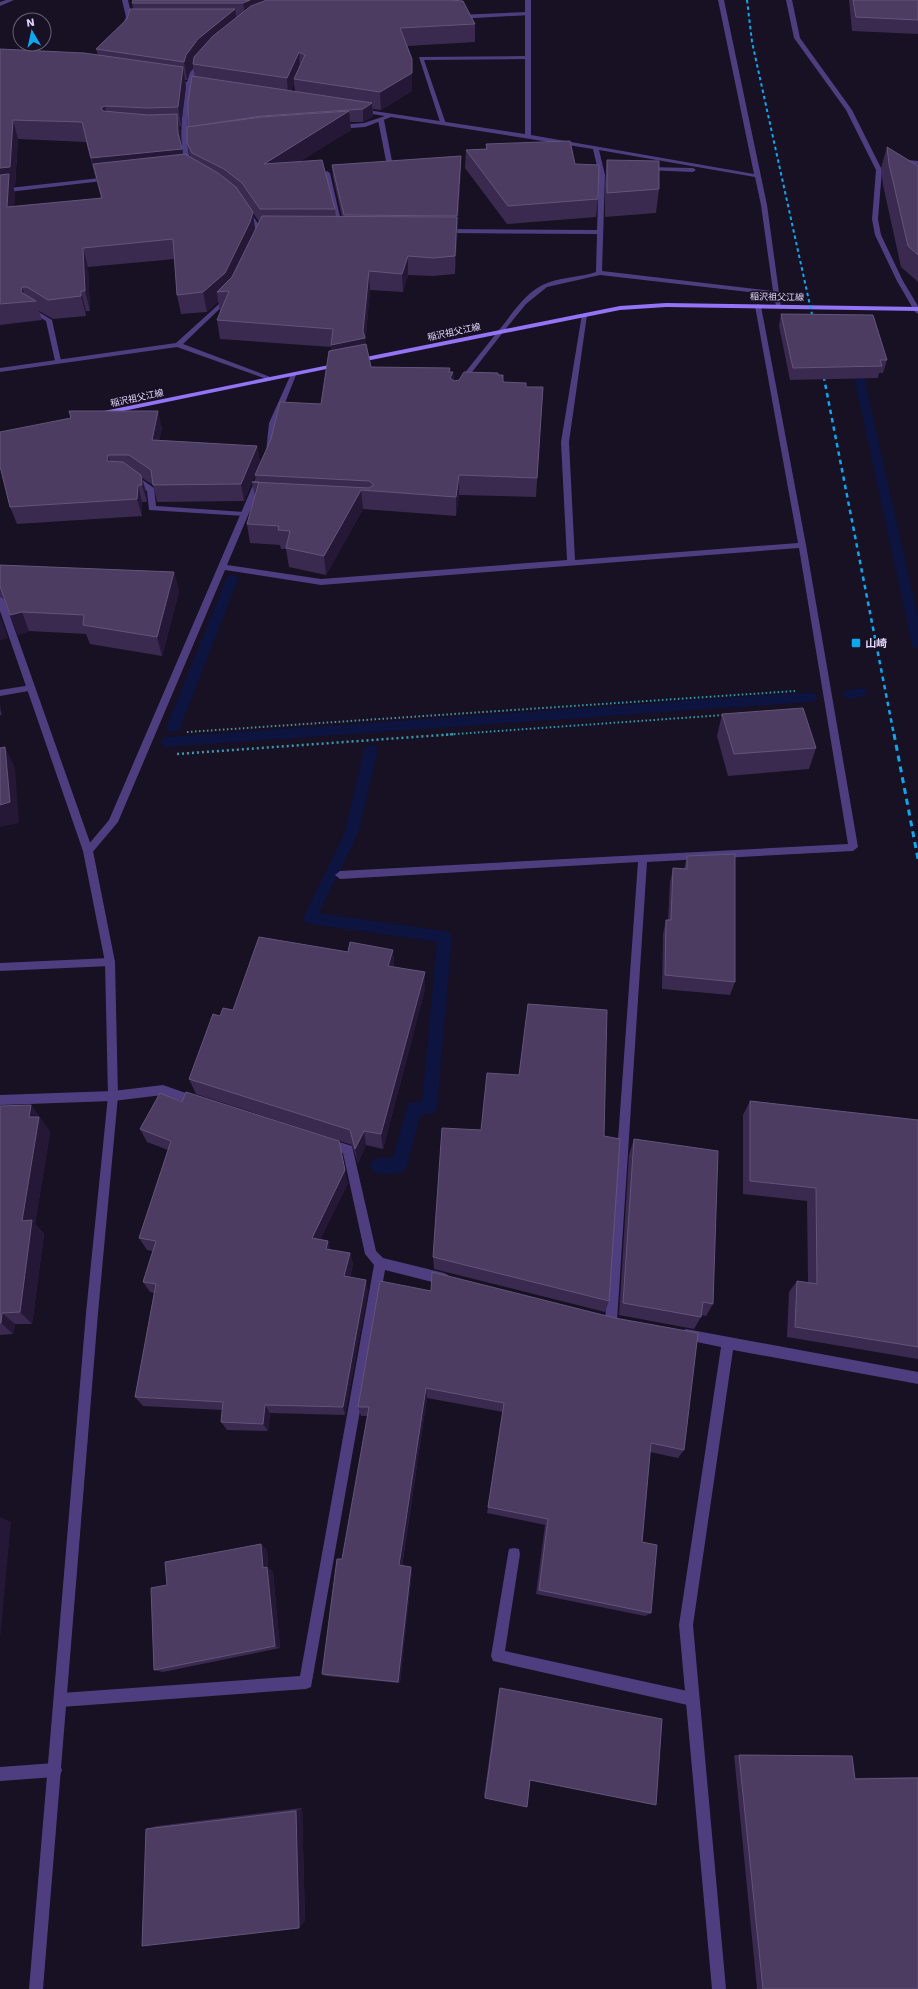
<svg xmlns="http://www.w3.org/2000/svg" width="918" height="1989" viewBox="0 0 918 1989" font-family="'Work Sans','Noto Sans JP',sans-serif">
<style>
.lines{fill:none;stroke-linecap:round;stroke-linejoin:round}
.stream{fill:#0d143f;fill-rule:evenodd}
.path-far1{stroke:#379bae;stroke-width:2;stroke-dasharray:1.5 2.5;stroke-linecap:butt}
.path{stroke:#379bae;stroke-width:2.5;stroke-dasharray:2 3;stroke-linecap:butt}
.service{fill:#4f3e7f;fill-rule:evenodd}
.minor{fill:#4f3e7f;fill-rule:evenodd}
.tertiary{fill:#4f3e7f;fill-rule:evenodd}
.secondary{fill:#9373f6;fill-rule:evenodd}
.rail-far2{stroke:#10a6ee;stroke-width:2;stroke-dasharray:3.5 3;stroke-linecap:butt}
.rail-far1{stroke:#10a6ee;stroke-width:2.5;stroke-dasharray:4.5 4;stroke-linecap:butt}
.rail{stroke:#10a6ee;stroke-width:3;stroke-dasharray:6 5;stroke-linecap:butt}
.wall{fill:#3a2a50;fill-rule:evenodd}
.shaded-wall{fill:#251836}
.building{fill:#4c3c62;stroke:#63547a}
.poi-dot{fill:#10a6ee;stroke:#181023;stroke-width:1.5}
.labels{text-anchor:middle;stroke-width:3.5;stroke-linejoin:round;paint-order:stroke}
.far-street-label{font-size:9px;fill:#e2d5fc;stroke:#181023}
.poi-label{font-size:11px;font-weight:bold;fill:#e2d5fc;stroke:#181023;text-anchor:start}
</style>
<rect width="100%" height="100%" fill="#181023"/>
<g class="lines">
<g class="stream">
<polygon points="855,356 860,359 918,617 918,649 914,648 912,645 850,359"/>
<polygon points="232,575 236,576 238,579 180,728 178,731 173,733 168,731 166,728 226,579 228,576"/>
<polygon points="861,688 866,690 867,693 866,696 849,699 844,697 843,694 844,691"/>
<polygon points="811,692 816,694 817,697 816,700 811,702 167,747 162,745 160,742 162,739 167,737"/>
<path d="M371,745L376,746L378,750L358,834L319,913L445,931L450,933L452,937L437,1108L435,1113L420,1115L407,1166L405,1171C395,1175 382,1175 372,1171L370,1166L372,1161L378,1158H393L408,1103L422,1101L437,942L310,924L305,922L303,918L344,834L364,750L366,746Z"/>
</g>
<g class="path-far1">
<polyline points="187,732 795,691"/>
<polyline points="442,735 724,715"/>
</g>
<polyline class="path" points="177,754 456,734"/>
<g class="service">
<polygon points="528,12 530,15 457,19 454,17 457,15"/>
<polygon points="530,56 530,58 528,59 424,60 446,124 441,125 419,57"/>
<polygon points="381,118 384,120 392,161 389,163 386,161 378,120"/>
<polygon points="327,171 330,173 343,230 338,229 324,173"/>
<polygon points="28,308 32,308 52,320 61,361 60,362 55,361 46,321 28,310"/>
<polygon points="499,330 504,331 472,372 465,384 461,384 460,383 467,370"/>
<polygon points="131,476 137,476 154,488 156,506 244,512 248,514 244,516 149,510 147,491 131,480"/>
<polygon points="31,685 35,688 34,690 0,696 0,690"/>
<polygon points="514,1548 519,1549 520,1554 505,1651 692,1692 697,1694 699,1699 697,1704 692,1706 493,1661 491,1656 508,1554 509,1549"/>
</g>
<g class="minor">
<polygon points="6,0 14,0 0,6 0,2"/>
<path d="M122,0H128C130,9 135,21 125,28L122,26L126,17Z"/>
<path d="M525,0H531V135L754,174L718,0H724L767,205L781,307L776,306L774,295L600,275L547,287L526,304L503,332H499V330C514,312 527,289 550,282C565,277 581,277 596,272L597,234L444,233L441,231L444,229L597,230L599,175L593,149L391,117L365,127L338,129L335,127L338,125L364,123L385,116L359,112V110L361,109L525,134ZM599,150L755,177L761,205L773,291L602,271L605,175Z"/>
<polygon points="786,0 792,0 800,38 852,110 882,170 878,219 881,235 903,281 918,306 918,314 915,312 897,281 875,235 872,219 876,170 846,110 794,38"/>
<path d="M200,61L205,62L196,72L192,83L208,87L205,89L192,87C187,112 184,142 192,167L189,169L186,167C178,142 182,111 186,86L170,82L173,80L187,82L190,72Z"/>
<polygon points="898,159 918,161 918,165 896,162 896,160"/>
<polygon points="647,167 693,168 696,170 693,172 645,170 644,169"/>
<polygon points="109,177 111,178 111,180 0,193 0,189"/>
<polygon points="245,210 249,210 263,231 260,240 255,239 257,231 244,211"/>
<polygon points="229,295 232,297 231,298 183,344 273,378 273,380 269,380 177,347 0,372 0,368 176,343"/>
<polygon points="758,304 761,306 806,545 858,847 853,851 647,862 617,1321 615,1325 611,1327 607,1325 605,1321 638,862 340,879 335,875 340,871 848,844 799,548 321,585 225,570 118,822 91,854 85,854 83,851 109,820 256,478 262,478 263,480 227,565 321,579 567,560 561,442 582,314 587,315 569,442 575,560 798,543 755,306"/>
<polygon points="291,374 296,375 277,423 273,450 272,452 266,452 269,423"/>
<polygon points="110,958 113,959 115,962 113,965 110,966 0,971 0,963"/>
<polygon points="163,1085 200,1098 201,1101 200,1104 196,1106 163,1095 113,1101 0,1105 0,1095 113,1091"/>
<polygon points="327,1138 352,1146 353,1150 376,1251 383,1258 444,1273 448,1275 450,1279 448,1283 444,1285 385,1270 311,1687 306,1689 61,1707 56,1705 54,1700 56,1695 61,1693 300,1676 374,1265 365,1254 343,1153 323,1146 322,1143 323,1140"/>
<polygon points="686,1329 918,1372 918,1384 733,1350 693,1625 726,1989 712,1989 679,1625 721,1347 682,1339 680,1335 682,1331"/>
<polygon points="55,1763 60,1765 62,1770 60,1775 55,1777 0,1781 0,1767"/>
</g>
<polygon class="tertiary" points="0,596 4,599 93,851 115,962 118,1096 98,1313 43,1989 29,1989 86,1313 108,1096 105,962 83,851 0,611"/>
<g class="secondary">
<polygon points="666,303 918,307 918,311 666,307 620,310 356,363 353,361 356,359 620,306"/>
<polygon points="339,363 342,365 341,366 104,415 100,413 104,411"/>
</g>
<polyline class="rail-far2" points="747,0 752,42 813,319"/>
<g class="rail-far1">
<polyline points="812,318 814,325"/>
<polyline points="822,368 894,735"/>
</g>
<polyline class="rail" points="894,734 918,859"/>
</g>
<g class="wall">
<path d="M133,0H458V1L475,24V42L407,46L412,77V91L381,110L373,109V116L363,122H350L351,130L300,161L335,209L336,217H342L333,177L332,165L461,156V168L455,274L433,276L408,275L403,292L370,290L365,344L371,367L453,372L454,381L498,375L503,382L526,387H543L536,497L459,495L456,516L363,509L326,575L289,567L286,549H281L280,545L250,543L247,524L255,497L252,482L244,501L157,502L153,485L142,478L146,492L147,502H142V516L17,524L10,507L0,466L162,428L159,440L257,446L260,463L321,404L331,351V347L220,339L217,320L221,311H220L218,301L207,312L181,314L177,295L175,259L88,267L90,311H86V316L53,319L39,311L42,320L0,325V49L98,55L96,49L127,19L133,9L132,3ZM193,68L195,76L188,127L187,143L190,157L183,155L181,146V133L179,126H181L186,86L185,80H187L189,74ZM294,83L295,92L291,91ZM18,139L86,142L101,198L14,207L15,193L13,186H15ZM253,213L259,222L255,230ZM255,475L256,482H252Z"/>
<polygon points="849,0 918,0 918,34 852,31"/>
<polygon points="486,144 598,199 596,217 507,224 465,168 466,150 486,149"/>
<polygon points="887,147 918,166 918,282 901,267 883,185 881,168"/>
<polygon points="607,160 659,189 656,213 605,217 605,183"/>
<polygon points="781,314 887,360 883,373 879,373 878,378 790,380 779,326"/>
<polygon points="0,565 174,572 179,592 162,656 90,644 86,634 29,631 18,635 4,598 0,596"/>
<polygon points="0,705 2,715 0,715"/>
<polygon points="722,714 816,748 809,769 728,776 717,736"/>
<polygon points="687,856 735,982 730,995 662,989 663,934 666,920 668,920 670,882 673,868 684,869"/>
<polygon points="393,950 394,967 425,972 425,989 383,1149 366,1145 358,1163 352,1145 196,1094 189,1079 220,1016 348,952"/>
<polygon points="750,1101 918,1120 918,1359 787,1337 789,1292 797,1281 808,1283 807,1201 743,1194 743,1115"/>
<polygon points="31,1105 50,1132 35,1224 44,1234 32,1324 15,1324 13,1334 0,1335 0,1106"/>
<polygon points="140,1129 348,1183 320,1239 328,1241 330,1250 350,1253 353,1264 350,1277 368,1290 345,1415 270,1413 268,1431 227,1430 221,1422 222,1410 143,1406 135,1397 154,1293 150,1292 143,1282 153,1251 147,1250 139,1238 168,1150 147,1142"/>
<polygon points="604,1136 609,1301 605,1312 434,1269 433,1257"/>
<polygon points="634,1139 713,1304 706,1316 701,1315 701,1317 694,1329 619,1315 629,1155"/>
<polygon points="380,1281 684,1450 678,1458 650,1452 642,1542 651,1613 645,1616 536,1594 545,1525 487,1513 503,1412 427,1398 402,1566 412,1571 400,1683 326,1676 322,1674 368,1416 361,1416 358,1407"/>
<polygon points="267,1549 268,1568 273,1572 280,1648 163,1672 154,1670 167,1585"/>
<polygon points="500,1688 530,1780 485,1798 484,1796 499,1689"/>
<polygon points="734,1755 852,1756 855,1778 918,1777 918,1989 757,1989"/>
<polygon points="302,1808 305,1921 146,1829 157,1826"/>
</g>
<g class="shaded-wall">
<polygon points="250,0 270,0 246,20 243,3"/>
<polygon points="235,9 238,28 193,64 193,68 189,74 187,80 184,62 186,55 198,39"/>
<polygon points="299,52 300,71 294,79 294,83 288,96 287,78"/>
<polygon points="412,59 412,91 381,110 380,92"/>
<polygon points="183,67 186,86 181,126 178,107"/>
<polygon points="372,103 373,116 363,122 363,109"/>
<polygon points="105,106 109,124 101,108"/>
<polygon points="349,111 351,130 266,182 264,164"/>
<polygon points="177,114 181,133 181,149 182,149 185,168 93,164 96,177 91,158 178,133"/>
<polygon points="13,120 18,139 15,186 13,186 15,193 13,227 0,189 0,168"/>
<polygon points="461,156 461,168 457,228 457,216"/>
<polygon points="253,212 255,231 253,241 228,292 217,292 218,301 207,312 203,292"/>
<polygon points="457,217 457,235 455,274 455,256"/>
<polygon points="83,248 88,267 90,311 85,291"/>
<polygon points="408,256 408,275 403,292 402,274"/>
<polygon points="369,271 370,290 365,344 366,356 332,363 331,345 363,331"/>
<polygon points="22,287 27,302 21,292"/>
<polygon points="81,291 86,311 86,316 81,296"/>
<polygon points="453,372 454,391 450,378"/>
<polygon points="158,411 162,428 156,456 152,440"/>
<polygon points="257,446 260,463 244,501 241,484"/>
<polygon points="108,455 113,472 107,461"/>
<polygon points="141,475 146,492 147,502 142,485"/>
<polygon points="459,475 459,495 456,516 456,497"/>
<polygon points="138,485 142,502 142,516 137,499"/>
<polygon points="361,490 363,509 326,575 324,556"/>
<polygon points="174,572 179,592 162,656 157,637"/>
<polygon points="22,612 29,631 18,635 10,615"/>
<polygon points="0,616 8,638 0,640"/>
<polygon points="0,705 2,715 0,709"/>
<polygon points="5,747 15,768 19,823 0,827 0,805"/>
<polygon points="393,950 394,967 388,966"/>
<polygon points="425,972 425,989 383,1149 381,1134"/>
<polygon points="31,1105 50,1132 35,1224 44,1234 32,1324 20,1312 22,1221 29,1117"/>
<polygon points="364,1131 366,1145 358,1163 355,1149"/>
<polygon points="345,1170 348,1183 316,1249 312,1238"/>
<polygon points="328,1241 331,1252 326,1249"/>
<polygon points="350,1253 353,1264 347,1286 344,1276"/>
<polygon points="366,1280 368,1290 345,1415 343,1407"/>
<polygon points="2,1313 15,1324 13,1334 1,1323"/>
<polygon points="426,1388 427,1398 401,1570 399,1565"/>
<polygon points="265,1405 270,1413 268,1431 263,1424"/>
<polygon points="0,1517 11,1522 0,1639"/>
<polygon points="261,1544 267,1549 268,1568 273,1572 280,1648 275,1646 263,1568"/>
<polygon points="411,1567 412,1571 400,1683 398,1682"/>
<polygon points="302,1808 305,1921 299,1928 296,1811"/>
</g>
<g class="building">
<polygon points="133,0 250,0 243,3 132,3"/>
<polygon points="267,0 450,0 463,1 475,24 400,28 412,59 412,73 380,92 294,79 305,55 299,52 287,78 193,64 194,57 213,36 251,6"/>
<polygon points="853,0 918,0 918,20 856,17"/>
<polygon points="130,9 235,9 198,39 186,55 184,62 96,49 127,19"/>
<polygon points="0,49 84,53 183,67 178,107 148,108 105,106 101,108 103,111 148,115 177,114 178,133 182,149 91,158 82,122 13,120 10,167 0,168"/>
<polygon points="192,76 372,103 363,109 262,116 188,127 188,102"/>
<polygon points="349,111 264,164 322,160 335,209 260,209 242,183 224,169 192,153 187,143 187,127 262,117"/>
<polygon points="570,141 575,164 599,165 598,199 508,206 466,150 487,149 486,144"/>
<polygon points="887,147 918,166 918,255 908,246 889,164"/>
<polygon points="185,154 218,173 236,187 253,212 250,222 225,273 203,292 177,295 173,239 83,248 85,291 81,291 81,296 48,300 27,287 22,287 21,292 36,301 0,304 0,175 9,174 7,207 102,198 93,164"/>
<polygon points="461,156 457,216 344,215 332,165"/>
<polygon points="607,160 659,161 659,189 607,193"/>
<polygon points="262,216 457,217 455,256 433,258 408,256 402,274 369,271 363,331 365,338 331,345 333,329 217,320 229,291 217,292 232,277"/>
<polygon points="781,314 873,315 887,360 880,360 882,366 793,368"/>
<polygon points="366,344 371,367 450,368 449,372 453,372 450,378 454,381 459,380 464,372 498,373 498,375 503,375 503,382 526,383 526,387 543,387 537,478 459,475 456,497 361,490 324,556 286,548 290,531 278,530 279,526 247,524 259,482 252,482 369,488 374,485 369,481 255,475 271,439 280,402 321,404 329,351"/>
<polygon points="69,411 158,411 152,440 257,446 241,484 153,485 151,470 129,455 108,455 107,461 123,462 141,475 142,485 138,485 137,499 10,507 0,466 0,432 71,418"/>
<polygon points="0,565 174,572 157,637 83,625 84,615 22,612 10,615 0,586"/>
<polygon points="803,708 816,748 734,754 722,714"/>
<polygon points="5,747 10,802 0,805 0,748"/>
<polygon points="735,854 735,982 665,975 666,920 671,920 673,868 687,869 687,856"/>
<polygon points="259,937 348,952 350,942 393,950 388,966 425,972 381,1134 364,1131 355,1149 350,1130 189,1079 213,1014 220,1016 223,1008 233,1010"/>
<polygon points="528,1004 607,1010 604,1136 620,1139 609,1301 433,1257 442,1128 481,1130 487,1073 519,1075"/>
<polygon points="186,1092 339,1141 345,1170 312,1238 328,1241 326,1249 350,1253 344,1276 366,1280 343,1407 265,1405 263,1424 221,1422 223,1402 135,1397 156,1284 143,1282 156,1241 139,1238 171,1141 140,1129 160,1093 182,1102"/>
<polygon points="750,1101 918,1120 918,1347 795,1327 797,1281 817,1284 816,1188 750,1181"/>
<polygon points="31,1105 29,1117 39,1117 22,1221 32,1220 20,1312 2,1313 1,1323 0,1323 0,1106"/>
<polygon points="634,1139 718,1151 713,1304 703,1302 701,1317 623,1303"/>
<polygon points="432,1272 615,1318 698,1333 684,1450 651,1443 642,1542 657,1545 651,1613 539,1590 548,1519 488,1507 504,1403 426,1388 399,1565 411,1567 398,1682 322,1674 337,1559 342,1559 369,1407 358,1407 380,1281 431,1291"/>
<polygon points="261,1544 263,1568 267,1567 275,1646 154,1670 151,1588 167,1585 165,1562"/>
<polygon points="500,1688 662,1719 656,1805 530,1780 527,1807 485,1798"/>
<polygon points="739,1755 852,1756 855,1779 918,1778 918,1989 763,1989"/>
<polygon points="296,1811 299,1928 142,1946 146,1829"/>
</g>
<rect class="poi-dot" x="851" y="638" width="10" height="10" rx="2"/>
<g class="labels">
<g class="far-street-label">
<text transform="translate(777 297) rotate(1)" y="3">稲沢祖父江線</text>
<text transform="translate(454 332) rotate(-12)" y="3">稲沢祖父江線</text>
<text transform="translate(137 398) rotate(-12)" y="3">稲沢祖父江線</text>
</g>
<g class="poi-label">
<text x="865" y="647">山崎</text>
</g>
</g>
<g transform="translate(32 32) rotate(351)"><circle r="19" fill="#181023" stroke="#695f7a"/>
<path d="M0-3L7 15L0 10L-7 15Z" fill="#10a6ee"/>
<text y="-6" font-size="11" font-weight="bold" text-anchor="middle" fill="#e2d5fc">N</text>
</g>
</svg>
